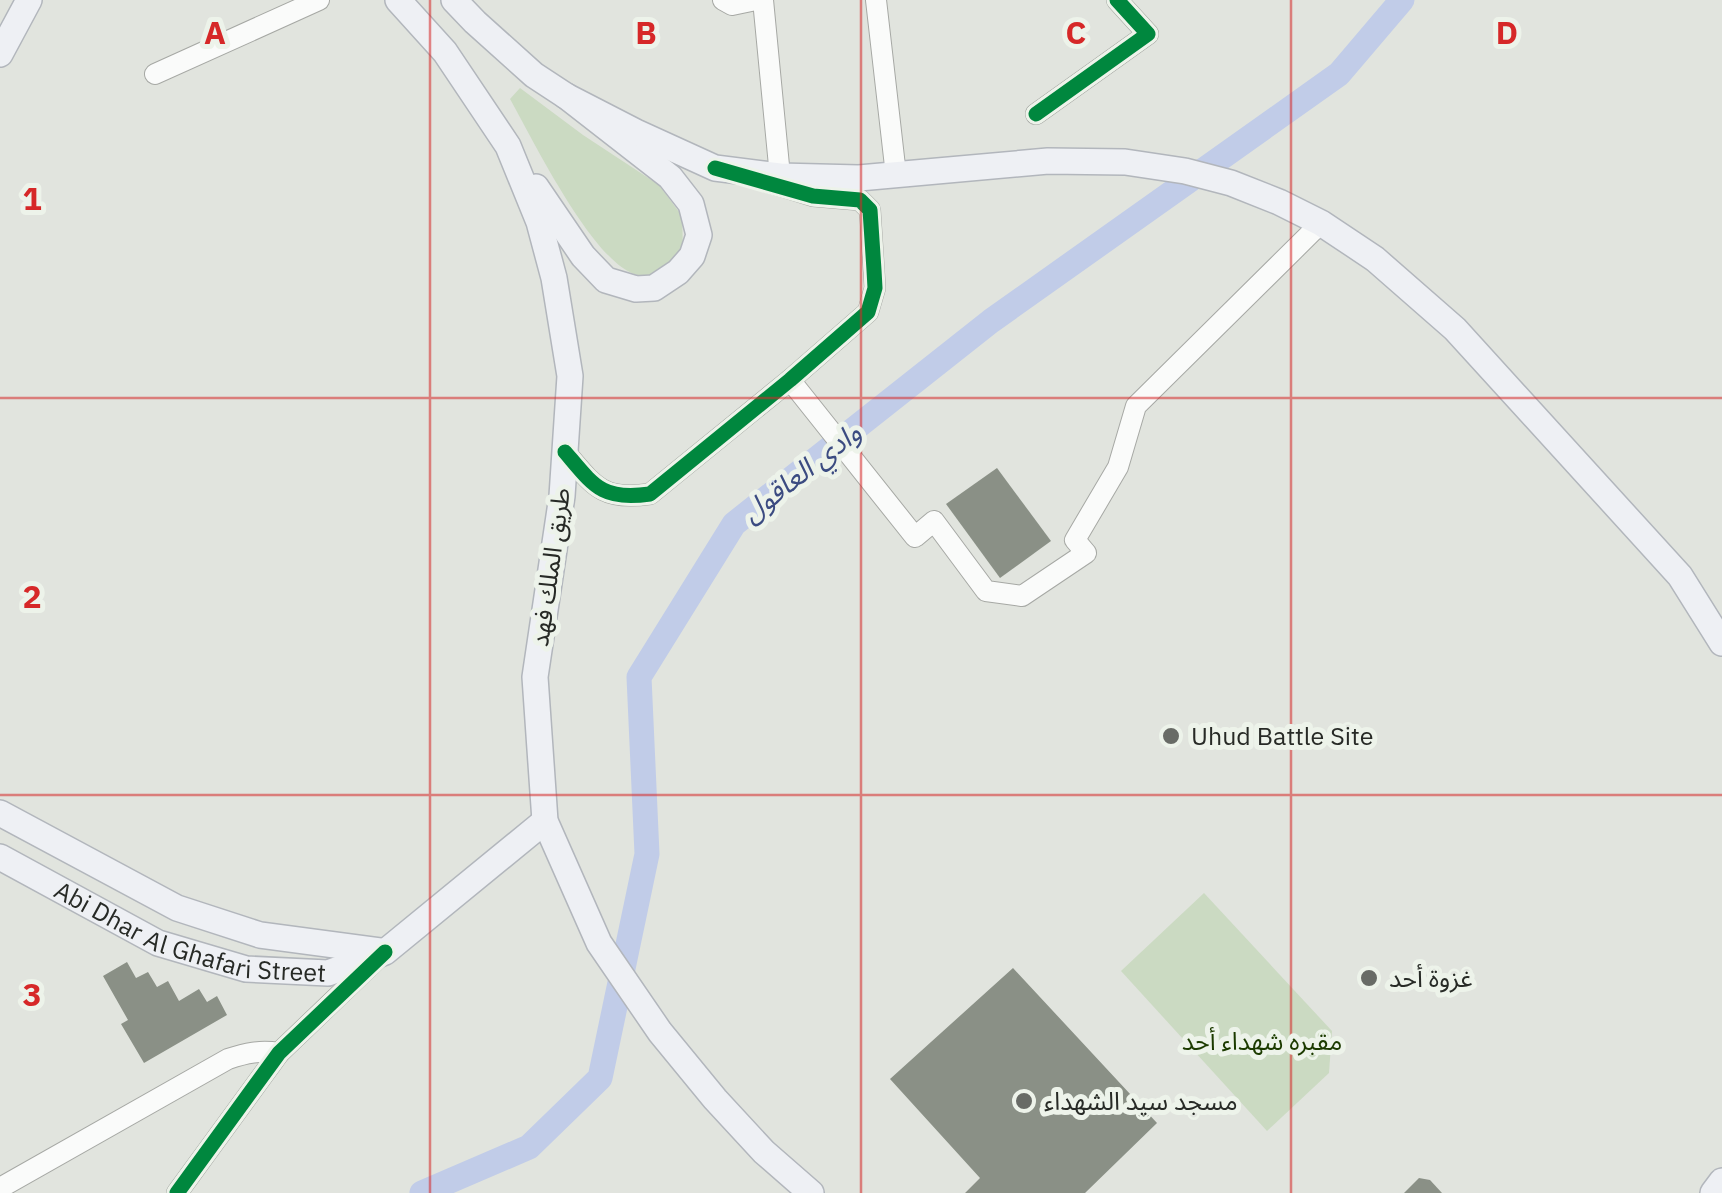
<svg xmlns="http://www.w3.org/2000/svg" width="1722" height="1193" viewBox="0 0 1722 1193" font-family="'IBM Plex Sans','Noto Sans Arabic',sans-serif">
<style>
.green{fill:#cbdac2}
.lines{fill:none;stroke-linecap:round;stroke-linejoin:round}
.river{stroke:#c1cce8;stroke-width:25}
.building{fill:#8a9086}
.minor-casing{stroke:#a6a8a4;stroke-width:22}
.major-casing{stroke:#b2b6bc;stroke-width:28}
.minor{stroke:#fafbfa;stroke-width:20}
.major{stroke:#eef0f4;stroke-width:25}
.cycleway-casing{stroke:#edf3ea;stroke-width:21}
.cycleway{stroke:#00873e;stroke-width:15}
.grid{fill:none;stroke:#d62828;stroke-width:2.5;stroke-opacity:0.55}
.poi-dot{fill:#686b66;stroke:#edf3ea;stroke-width:4}
.labels{text-anchor:middle;stroke-width:10;stroke-linejoin:round;paint-order:stroke}
.street-label{font-size:25px;fill:#272a26;stroke:#edf3ea}
.poi-label{font-size:25px;fill:#272a26;stroke:#edf3ea;text-anchor:start}
.park-label{font-size:25px;fill:#1c3b00;stroke:#edf3ea}
.water-label{font-size:28px;font-style:italic;fill:#3b4b81;stroke:#edf3ea}
.grid-label{font-size:32px;text-anchor:middle;font-weight:bold;fill:#d62828;stroke:#edf3ea;stroke-width:10;stroke-linejoin:round;paint-order:stroke}
</style>
<rect width="100%" height="100%" fill="#e1e4de"/>
<g class="green">
<path d="M520,88L583,135L659,185L682,216L683,249C671,262 658,279 638,275C595,267 532,138 510,99Z"/>
<polygon points="1204,893 1332,1031 1329,1073 1267,1131 1121,971"/>
</g>
<g class="lines">
<polyline class="river" points="422,1193 529,1147 600,1078 647,854 639,677 734,524 991,321 1339,74 1402,0"/>
</g>
<g class="building">
<polygon points="997,468 1051,541 1000,578 946,504"/>
<polygon points="127,962 136,978 148,972 157,987 168,981 179,1001 199,989 207,1002 217,996 227,1015 144,1063 121,1024 128,1020 103,976"/>
<polygon points="1013,968 1157,1123 1085,1193 965,1193 980,1178 890,1079"/>
<polygon points="1419,1178 1430,1180 1442,1193 1404,1193"/>
</g>
<g class="lines">
<defs>
<g id="minor">
<polyline points="723,0 732,5 756,0"/>
<polyline points="763,0 780,176"/>
<polyline points="876,0 896,175"/>
<polyline points="155,74 319,0"/>
<polyline points="1036,114 1148,34 1117,0"/>
<polyline points="790,380 915,537 934,521 986,591 1022,596 1086,553 1075,540 1118,467 1136,406 1321,223"/>
<path d="M565,452C594,486 602,501 650,494L790,380L868,312L875,288L870,210L860,200L813,196L768,182"/>
<path d="M0,1188L228,1059C246,1053 260,1050 279,1053"/>
<polyline points="177,1193 279,1053 380,956"/>
</g>
<g id="major">
<polyline points="398,0 445,52 508,146 539,222 554,278 570,376 562,496 535,677 545,821 599,943 660,1032 715,1099 764,1152 811,1193"/>
<polyline points="454,0 475,22 534,75 566,96 670,177 691,204 699,235 692,256 678,272 654,288 636,289 606,280 583,256 536,187"/>
<polyline points="0,54 29,0"/>
<polyline points="566,96 636,132 715,168 780,176 859,178 1048,161 1125,162 1185,171 1231,183 1279,202 1321,223 1375,259 1455,329 1680,576 1722,643"/>
<polyline points="0,813 177,908 260,935 380,951"/>
<path id="s1" d="M0,857L158,943L246,969L328,973L385,952L545,821"/>
<polyline points="1713,1193 1722,1181"/>
</g>
</defs>
<use href="#minor" class="minor-casing"/>
<use href="#major" class="major-casing"/>
<use href="#minor" class="minor"/>
<use href="#major" class="major"/>
<defs>
<g id="cycleway">
<polyline points="1036,114 1148,34 1117,0"/>
<path d="M565,452C594,486 602,501 650,494L790,380L868,312L875,288L874,270L870,210L860,200L813,196L715,168"/>
<polyline points="177,1193 279,1053 385,952"/>
</g>
</defs>
<use href="#cycleway" class="cycleway-casing"/>
<use href="#cycleway" class="cycleway"/>
</g>
<path class="grid" d="M430,0V1193M861,0V1193M1291,0V1193M0,398H1722M0,795H1722"/>
<g class="poi-dot">
<circle cx="1171" cy="736" r="10"/>
<circle cx="1369" cy="978" r="10"/>
<circle cx="1024" cy="1101" r="10"/>
</g>
<g class="labels">
<g class="street-label">
<text transform="translate(550 567) rotate(-82)" y="9">طريق الملك فهد</text>
<text dy="9" stroke="none"><textPath href="#s1" startOffset="208">Abi Dhar Al Ghafari Street</textPath></text>
</g>
<g class="poi-label">
<text x="1191" y="745">Uhud Battle Site</text>
<text x="1389" y="987">غزوة أحد</text>
<text x="1044" y="1110">مسجد سيد الشهداء</text>
</g>
<g class="park-label">
<text x="1262" y="1050">مقبره شهداء أحد</text>
</g>
<g class="water-label">
<text transform="translate(801 472) rotate(-38)" y="10">وادي العاقول</text>
</g>
</g>
<g class="grid-label">
<text x="215" y="44">A</text>
<text x="646" y="44">B</text>
<text x="1076" y="44">C</text>
<text x="1507" y="44">D</text>
<text x="32" y="210">1</text>
<text x="32" y="608">2</text>
<text x="32" y="1006">3</text>
</g>
</svg>
